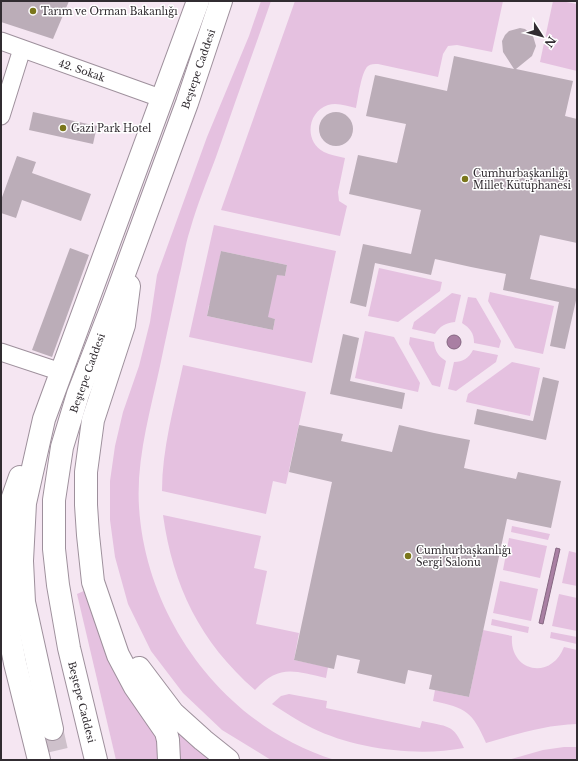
<svg xmlns="http://www.w3.org/2000/svg" width="578" height="761" viewBox="0 0 578 761" font-family="'Libre Baskerville',serif">
<style>
.green{fill:#e5c1e0;fill-rule:evenodd}
.water{fill:#a97fa3;stroke:#856681}
.building{fill:#bbadb8}
.lines{fill:none;stroke-linecap:round;stroke-linejoin:round}
.major-tunnel{stroke:#cec1cb;stroke-width:22;stroke-dasharray:22 11;stroke-linecap:butt}
.minor-casing{stroke:#9e909c;stroke-width:19}
.major-casing{stroke:#9e909c;stroke-width:24}
.minor{stroke:#fff;stroke-width:17}
.major{stroke:#fff;stroke-width:22}
.poi-dot{fill:#7a761b;stroke:#fff;stroke-width:1.5}
.labels{text-anchor:middle;stroke-width:3;stroke-linejoin:round;paint-order:stroke}
.poi-label{font-size:10px;fill:#312c31;stroke:#fff;text-anchor:start}
.street-label{font-size:10px;fill:#312c31;stroke:#fff}
</style>
<rect width="100%" height="100%" fill="#f5e6f2"/>
<g class="green">
<path d="M261,1H271C253,53 234,105 216,157C207,181 197,205 190,230C185,245 183,262 179,277C173,307 166,336 160,366C150,412 136,460 139,507C146,620 226,727 335,760H271L222,730L183,693L151,651L128,604L115,557L110,520V481L115,446L123,412L139,366L150,322L157,275L207,137L249,36Z"/>
<path d="M295,1H503L492,52L457,45L448,46L443,54L438,77L378,64C374,64 371,64 368,66C361,72 358,99 356,108C347,106 337,102 328,105C307,112 304,142 324,152C330,155 338,156 345,158L338,192L339,201L347,206L340,236L221,210Z"/>
<polygon points="553,1 561,1 577,4 577,71 540,62"/>
<path d="M214,225L336,251L312,363L189,337ZM221,251L287,265L285,276L219,262ZM209,305L275,319L273,330L207,316Z"/>
<polygon points="379,268 442,282 440,291 398,322 368,316"/>
<polygon points="490,292 554,306 543,354 515,348 488,301"/>
<path d="M452,293L461,295L455,322C445,323 440,326 435,334L412,329L414,322Z"/>
<path d="M468,297L476,298L501,341L499,348L474,343C474,333 470,328 462,323Z"/>
<polygon points="365,331 394,337 420,383 418,392 355,378"/>
<path d="M410,337L434,342C435,351 438,356 446,361L440,387L432,385L409,344Z"/>
<path d="M473,350L498,355L496,362L456,391L448,389L454,362C463,362 469,358 473,350Z"/>
<polygon points="512,362 540,368 530,416 466,402 468,394"/>
<path d="M183,365L306,392L286,484L273,481L266,514L162,491C162,449 174,407 183,365Z"/>
<path d="M163,515L261,536L254,568L267,571L256,624L299,633L294,660L328,667L326,678C294,671 279,664 255,690C200,642 173,586 163,515Z"/>
<polygon points="512,526 550,534 548,540 511,532"/>
<polygon points="509,538 547,546 540,578 503,570"/>
<polygon points="569,551 577,553 577,586 562,583"/>
<polygon points="500,581 538,589 531,621 493,613"/>
<polygon points="86,590 159,729 162,760 116,760 77,594"/>
<polygon points="559,594 577,598 577,631 552,626"/>
<polygon points="492,619 529,627 528,633 491,625"/>
<path d="M483,630L512,636C509,672 551,681 564,647L577,650V724C545,725 517,734 486,743C472,711 466,708 433,701L435,690L469,697Z"/>
<polygon points="551,632 577,637 577,644 550,638"/>
<path d="M289,694L327,701L326,708L420,728L422,721C447,727 453,723 464,748C417,757 355,749 312,728C298,721 285,712 272,704L281,696Z"/>
<polygon points="172,727 203,754 212,760 176,760"/>
<polygon points="564,747 577,747 577,760 508,760 543,750"/>
</g>
<g class="water">
<circle cx="454" cy="342" r="7"/>
<polygon points="556,548 560,549 543,624 539,623"/>
</g>
<g class="building">
<polygon points="1,1 69,1 53,39 1,22"/>
<polygon points="520,28 525,29 533,36 536,46 532,56 516,69 573,81 565,116 577,119 577,243 540,235 530,279 577,289 577,296 565,349 550,346 559,302 503,290 506,274 471,267 435,259 431,275 375,263 366,307 350,303 363,244 411,254 421,210 349,194 358,155 397,163 406,124 366,116 375,75 447,91 454,56 514,69 503,52 502,41 505,35 509,31"/>
<polygon points="33,112 97,126 93,144 29,130"/>
<circle cx="336" cy="129" r="17"/>
<polygon points="17,156 36,162 32,173 91,194 81,221 22,200 16,218 1,213 1,200"/>
<polygon points="70,248 89,255 52,357 32,350"/>
<polygon points="221,251 287,265 285,276 277,275 268,317 275,319 273,330 207,316"/>
<polygon points="343,334 359,338 350,381 405,393 402,409 330,394"/>
<polygon points="543,377 559,381 546,440 474,424 477,409 533,421"/>
<polygon points="299,425 343,434 341,441 392,452 399,425 434,433 470,440 464,468 516,479 518,472 561,481 551,528 507,519 469,697 429,689 432,675 408,670 405,684 357,673 360,660 337,655 334,669 294,660 332,482 289,472"/>
</g>
<g class="lines">
<polyline class="major-tunnel" points="52,729 59,760"/>
<defs>
<g id="minor">
<polyline points="1,41 163,99"/>
<polyline points="1,116 22,49"/>
<polyline points="1,352 61,372"/>
</g>
<g id="major">
<polyline points="129,286 124,325 93,420 86,472 86,505 88,535 93,582 118,655 135,687 166,732 168,740 169,760"/>
<polyline points="20,477 6,517 2,547 2,597 15,663 39,760"/>
<polyline points="139,668 173,713 203,740 228,760"/>
<polyline points="52,729 24,602 22,561 25,503 44,419 198,1"/>
<polyline points="96,760 69,648 58,585 54,549 54,500 62,447 78,394 113,304 187,103 221,1"/>
</g>
</defs>
<use href="#minor" class="minor-casing"/>
<use href="#major" class="major-casing"/>
<use href="#minor" class="minor"/>
<use href="#major" class="major"/>
</g>
<g class="poi-dot">
<circle cx="33" cy="11" r="4"/>
<circle cx="63" cy="128" r="4"/>
<circle cx="465" cy="179" r="4"/>
<circle cx="408" cy="556" r="4"/>
</g>
<g class="labels">
<g class="poi-label">
<text x="41" y="15">Tarım ve Orman Bakanlığı</text>
<text x="71" y="132">Gazi Park Hotel</text>
<text x="473" y="177">Cumhurbaşkanlığı<tspan x="473" dy="12">Millet Kütüphanesi</tspan></text>
<text x="416" y="554">Cumhurbaşkanlığı<tspan x="416" dy="12">Sergi Salonu</tspan></text>
</g>
<g class="street-label">
<text transform="translate(198 69) rotate(-71)" y="4">Beştepe Caddesi</text>
<text transform="translate(82 70) rotate(19)" y="4">42. Sokak</text>
<text transform="translate(87 373) rotate(-70)" y="4">Beştepe Caddesi</text>
<text transform="translate(82 702) rotate(76)" y="4">Beştepe Caddesi</text>
</g>
</g>
<rect width="578" height="761" fill="none" stroke="#312c31" stroke-width="4"/>
<g transform="translate(542 36) rotate(126)" stroke="#ffffff" stroke-width="3" paint-order="stroke">
<path d="M0-3L7 15L0 10L-7 15Z" fill="#312c31"/>
<text y="-6" font-size="11" font-weight="bold" text-anchor="middle" fill="#312c31">N</text>
</g>
</svg>
